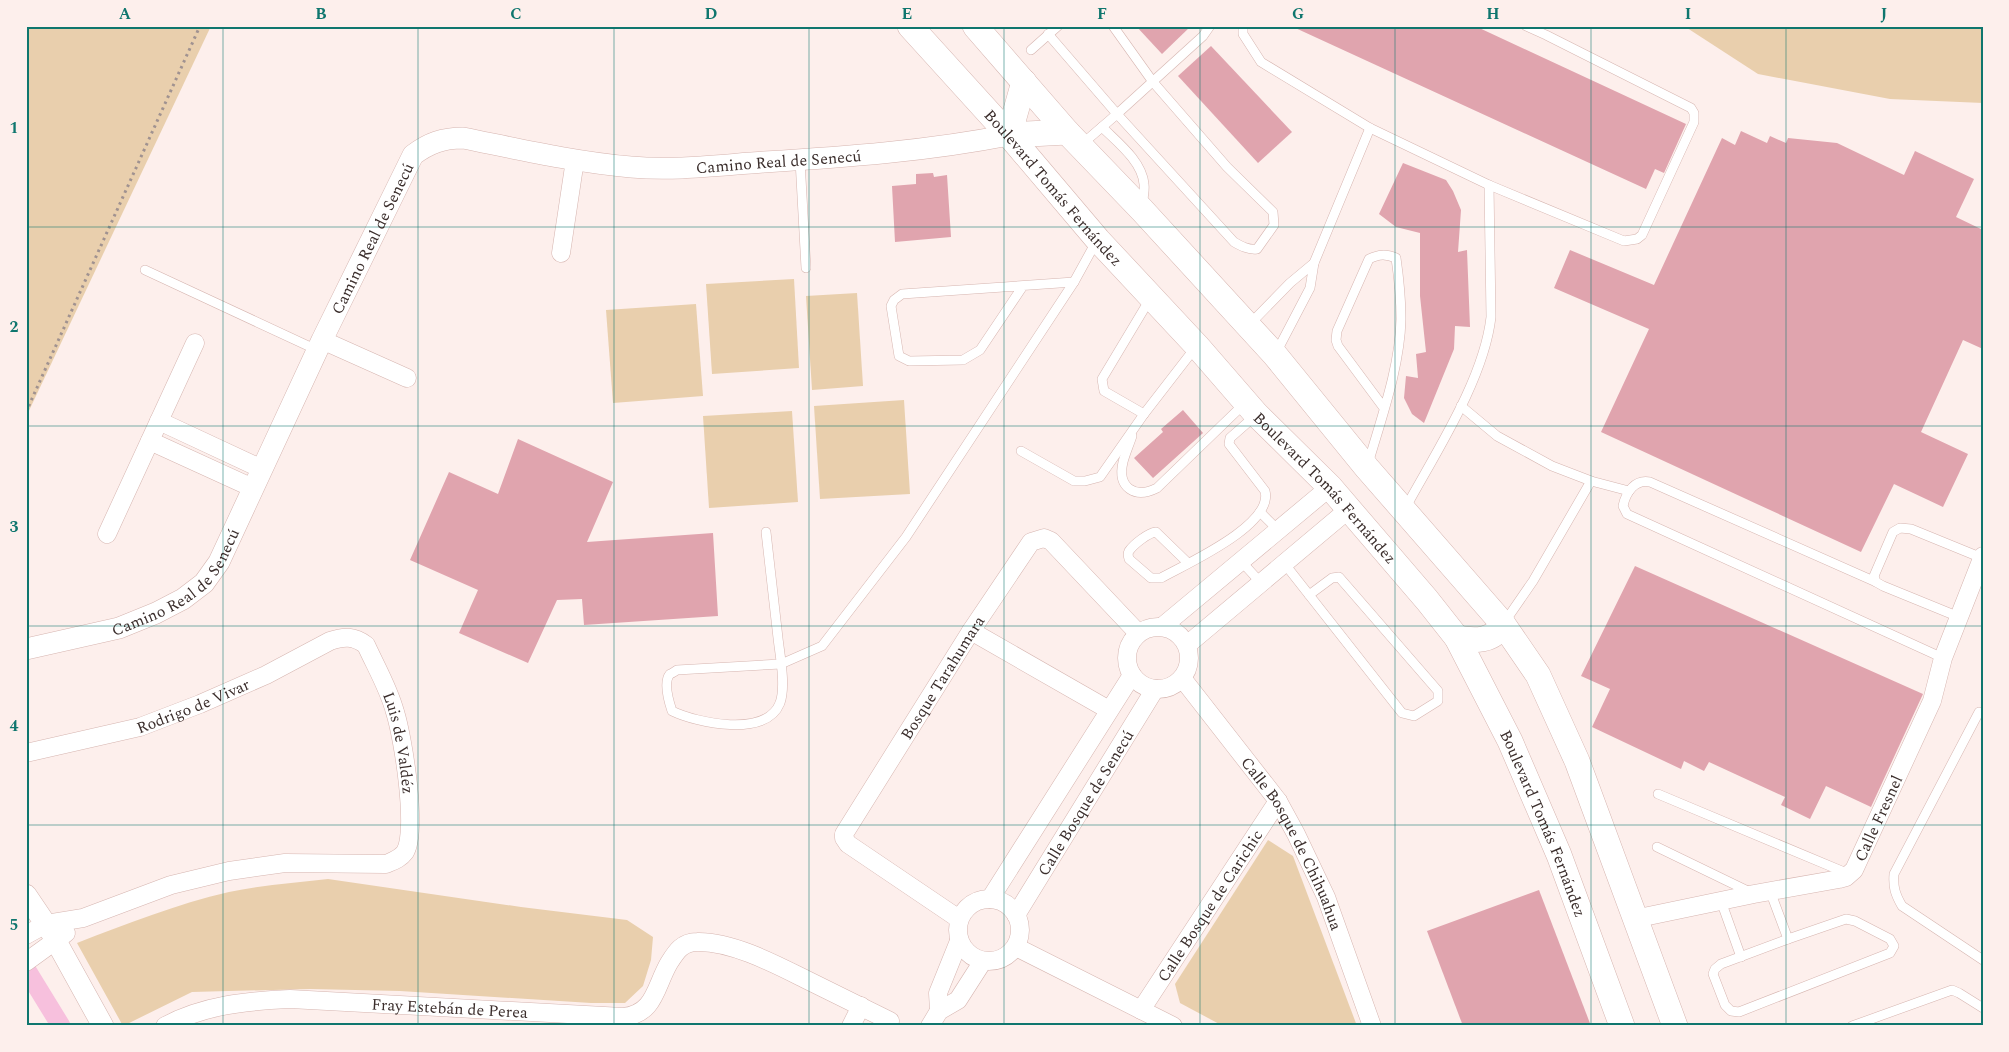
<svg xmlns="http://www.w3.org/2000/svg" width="2009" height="1052" viewBox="0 0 2009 1052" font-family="Spectral,serif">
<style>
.green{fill:#e9cfad}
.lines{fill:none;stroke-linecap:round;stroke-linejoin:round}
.canal{stroke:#f7c0dd;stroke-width:19}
.building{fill:#e0a4ae}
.service-casing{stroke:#d6b5b0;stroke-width:10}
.minor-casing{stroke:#d6b5b0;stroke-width:19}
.tertiary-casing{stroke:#d6b5b0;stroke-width:22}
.secondary-casing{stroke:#d6b5b0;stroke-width:26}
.path{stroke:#a09290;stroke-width:3;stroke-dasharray:2.5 4;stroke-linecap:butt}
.service{stroke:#fff;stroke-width:9}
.minor{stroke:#fff;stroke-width:18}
.tertiary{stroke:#fff;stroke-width:21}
.secondary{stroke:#fff;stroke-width:25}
.grid{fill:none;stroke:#0f766e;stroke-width:1;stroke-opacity:0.55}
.labels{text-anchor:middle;stroke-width:4;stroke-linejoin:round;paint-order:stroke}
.street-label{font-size:16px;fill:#3b2e2c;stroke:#fdefec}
.neatline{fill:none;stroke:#0f766e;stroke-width:2}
.grid-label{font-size:16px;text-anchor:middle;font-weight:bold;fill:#0f766e}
</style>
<rect width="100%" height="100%" fill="#fdefec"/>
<g class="green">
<polygon points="26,26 211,26 26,417"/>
<polygon points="1684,26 1983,26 1983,103 1890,99 1758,74"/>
<polygon points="794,279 799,368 712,374 706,284"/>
<polygon points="857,293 863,386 812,390 806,296"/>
<polygon points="696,304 703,396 613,403 606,310"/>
<polygon points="904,400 910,494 820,499 814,406"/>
<polygon points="792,411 798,502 709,508 703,416"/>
<polygon points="1268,840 1293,856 1357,1026 1223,1026 1180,1003 1175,984"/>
<path d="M328,879L521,907L627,920L653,937L651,960L643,986L625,1003H591L400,991L310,989L192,992L123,1026L77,943C126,924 177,904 229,892C261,885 295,883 328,879Z"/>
</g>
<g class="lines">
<polyline class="canal" points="26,969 61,1026"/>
</g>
<g class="building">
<polygon points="1136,26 1191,26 1162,54"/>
<polygon points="1291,26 1475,26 1686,124 1664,173 1655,169 1646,189"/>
<polygon points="1211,46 1292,132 1258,163 1178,76"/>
<polygon points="1741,131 1767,143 1770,136 1786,143 1788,138 1837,143 1904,175 1915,151 1974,179 1956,217 1983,230 1983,349 1963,340 1921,432 1968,454 1943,507 1894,484 1861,552 1601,432 1649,329 1554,288 1570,250 1654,285 1722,138 1735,145"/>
<polygon points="1403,163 1446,180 1453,191 1461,210 1458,252 1467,250 1470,327 1455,326 1454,349 1424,423 1412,414 1404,398 1406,376 1418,378 1416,354 1426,352 1420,296 1420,233 1396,227 1379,214"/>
<polygon points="933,173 934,177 947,175 951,237 895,242 892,186 916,184 916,174"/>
<polygon points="1183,410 1203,433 1153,478 1134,458 1163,432 1161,429"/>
<polygon points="518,439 613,482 587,542 713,533 718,616 584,625 582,599 557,600 528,663 459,633 478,590 410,560 449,472 498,494"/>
<polygon points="1635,566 1923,694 1871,807 1826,786 1810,819 1781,805 1785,797 1709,762 1704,771 1684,761 1681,769 1592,727 1610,689 1581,676"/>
<polygon points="1539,890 1591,1026 1463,1026 1427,931"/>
</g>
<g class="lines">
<defs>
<g id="service">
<polyline points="1243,26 1243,34 1261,62 1370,128 1489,185 1624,241 1637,239 1642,235 1694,122 1694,113 1691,108 1546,35 1526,26"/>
<polyline points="1048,34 1117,114 1203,36 1210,26"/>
<polyline points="1031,50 1058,26"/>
<path d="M1102,127C1117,142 1142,161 1144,184C1145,191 1143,198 1142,205"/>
<path d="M1081,145L1117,114L1234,242C1241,246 1248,250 1257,249L1274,225L1273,212L1227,167L1153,82L1113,26"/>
<polyline points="800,160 806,268"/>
<polyline points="145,270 317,350"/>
<polyline points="1023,286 980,350 963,360 909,361 899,356 891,306 894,300 902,294 1074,282"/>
<polyline points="1249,325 1290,283 1314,263"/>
<polyline points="1276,353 1310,288 1314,263 1370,128"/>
<polyline points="1461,406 1497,436 1552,466 1591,481 1533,581 1504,623"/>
<polyline points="1144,414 1104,391 1102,379 1150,299"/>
<path d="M1132,436C1129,445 1125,454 1123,462C1117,488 1135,499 1157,488L1244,404"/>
<polyline points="1021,451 1074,481 1085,481 1100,477 1144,414 1195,348"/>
<path d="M1368,464C1381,419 1400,367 1401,319C1401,298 1399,279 1396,258C1386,254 1379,254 1369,259L1337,331L1336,340L1338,346L1384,408"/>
<polyline points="1591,481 1629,491"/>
<path d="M1406,507C1436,452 1484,379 1491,317L1489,185"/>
<polyline points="1260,512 1278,530"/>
<path d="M766,532C770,568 774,603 778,638C780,656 786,686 780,703C766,738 697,723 672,711C669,702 663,682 670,674C671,674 677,670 677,670L781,664L822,646L906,537L1074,282L1096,242"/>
<polyline points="1241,561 1261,583"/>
<path d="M1188,563L1156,532C1148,533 1134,544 1129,551C1128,553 1128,556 1129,559L1151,578H1161C1186,564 1274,525 1265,491L1229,444L1230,438L1255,416"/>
<polyline points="1284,563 1402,713 1414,716 1438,701 1438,691 1339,577 1332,578 1309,595"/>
<path d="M1876,582L1650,482C1635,479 1626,492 1623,506L1627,514L1943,658"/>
<polyline points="1959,617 1883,586 1876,582 1874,576 1893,532 1900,528 1911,529 1982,558"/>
<path d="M1979,712L1894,874C1893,887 1895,894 1902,906L1983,960"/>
<polyline points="1658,794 1849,874"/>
<polyline points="1657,847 1752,893"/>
<polyline points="1770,891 1788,939"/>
<polyline points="1721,901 1741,957"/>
<polygon points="1846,919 1855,921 1890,939 1894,946 1890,953 1739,1012 1731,1011 1725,1005 1713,974 1715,969 1721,964 1788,939"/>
<polyline points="1852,1026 1952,990 1959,993 1983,1008"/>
</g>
<g id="minor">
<polyline points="561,253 575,160"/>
<polyline points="322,340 407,378"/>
<polyline points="159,421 262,469"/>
<polyline points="150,441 253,488"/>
<polyline points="107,534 195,343"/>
<polyline points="1163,626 1330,487"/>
<circle cx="1158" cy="658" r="31"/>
<polyline points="971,631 1109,710"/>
<polyline points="1187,645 1349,509"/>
<path id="s1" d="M1182,678L1278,801L1296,834L1326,897L1372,1026"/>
<path id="s2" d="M26,753L140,727L200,704L266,675L330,641C344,636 354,636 366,645C376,667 389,689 395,712C403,737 418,831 405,852C400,859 393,861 386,864L285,863L229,871L171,885L83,918L46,924L26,935"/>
<circle cx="989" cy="930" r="31"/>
<polyline points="990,899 1132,675"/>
<path id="s3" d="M1016,915L1155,689"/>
<path id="s4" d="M959,919L848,844L844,838V834L971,631L1031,542L1044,538L1051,541L1138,633"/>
<path id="s5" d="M1634,919L1754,894L1839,879L1846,877L1854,870L1932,701L1943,658L1983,556"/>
<polyline points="1016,947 1173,1026"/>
<polyline points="26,962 66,933"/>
<path id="s6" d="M1141,1010L1278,801"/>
<polyline points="939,1011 938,993 959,941"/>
<path id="s7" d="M165,1026C204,1005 247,1001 290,999L623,1017C655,1014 655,987 669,963C676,952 682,942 697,942C731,941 775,964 805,979C833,993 862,1007 890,1021"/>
<polyline points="851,1026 861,1006"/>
<polyline points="930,1026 939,1011 958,1000 983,961"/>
</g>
<g id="tertiary">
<path id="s8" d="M26,649L119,628L156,613L183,599L204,583L219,562L322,340L413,155C429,143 443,138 463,138C518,149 574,162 631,167C675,171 720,165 764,162C845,157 928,151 1009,135"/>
<polyline points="26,895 51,932 103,1026"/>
</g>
<g id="secondary">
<path id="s9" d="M910,26L1009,135L1098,240L1197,346L1256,414L1330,487L1427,600L1457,638L1510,741L1559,855L1622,1026"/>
<polyline points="975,26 1067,132 1142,210 1275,355 1367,468 1503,624 1538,675 1577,761 1675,1026"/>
<polyline points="1024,82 1009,135 1067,132"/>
<path d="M1457,638C1475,641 1493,642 1503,624"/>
</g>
</defs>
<use href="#service" class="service-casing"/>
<use href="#minor" class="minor-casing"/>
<use href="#tertiary" class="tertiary-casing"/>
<use href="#secondary" class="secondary-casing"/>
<polyline class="path" points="26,412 200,26"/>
<use href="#service" class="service"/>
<use href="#minor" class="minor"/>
<use href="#tertiary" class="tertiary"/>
<use href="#secondary" class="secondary"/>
</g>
<path class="grid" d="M223,26V1026M418,26V1026M614,26V1026M809,26V1026M1004,26V1026M1200,26V1026M1395,26V1026M1591,26V1026M1786,26V1026M26,227H1983M26,426H1983M26,626H1983M26,825H1983"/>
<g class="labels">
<g class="street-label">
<text dy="6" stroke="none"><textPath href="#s8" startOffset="1041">Camino Real de Senecú</textPath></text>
<text dy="6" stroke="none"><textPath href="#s9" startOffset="216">Boulevard Tomás Fernández</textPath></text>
<text dy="6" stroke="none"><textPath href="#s8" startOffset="576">Camino Real de Senecú</textPath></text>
<text dy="6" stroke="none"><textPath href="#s9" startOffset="621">Boulevard Tomás Fernández</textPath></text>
<text dy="6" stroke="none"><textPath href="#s8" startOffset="171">Camino Real de Senecú</textPath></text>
<text dy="6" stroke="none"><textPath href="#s4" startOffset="330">Bosque Tarahumara</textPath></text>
<text dy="6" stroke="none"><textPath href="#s2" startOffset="174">Rodrigo de Vivar</textPath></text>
<text dy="6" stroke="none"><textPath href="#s2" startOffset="468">Luis de Valdéz</textPath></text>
<text dy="6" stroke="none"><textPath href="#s3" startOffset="132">Calle Bosque de Senecú</textPath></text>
<text dy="6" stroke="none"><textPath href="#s5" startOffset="284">Calle Fresnel</textPath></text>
<text dy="6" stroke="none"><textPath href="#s9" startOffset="1026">Boulevard Tomás Fernández</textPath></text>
<text dy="6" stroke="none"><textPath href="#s1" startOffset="200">Calle Bosque de Chihuahua</textPath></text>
<text dy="6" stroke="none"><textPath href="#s6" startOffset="125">Calle Bosque de Carichic</textPath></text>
<text dy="6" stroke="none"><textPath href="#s7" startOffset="289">Fray Estebán de Perea</textPath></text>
</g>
</g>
<rect width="2009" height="1052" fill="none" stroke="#fdefec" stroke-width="55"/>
<rect x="28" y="28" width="1954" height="996" class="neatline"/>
<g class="grid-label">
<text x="125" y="19">A</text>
<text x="321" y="19">B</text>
<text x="516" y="19">C</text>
<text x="711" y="19">D</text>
<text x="907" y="19">E</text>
<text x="1102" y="19">F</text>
<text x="1298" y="19">G</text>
<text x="1493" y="19">H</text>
<text x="1688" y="19">I</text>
<text x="1884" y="19">J</text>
<text x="14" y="133">1</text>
<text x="14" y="332">2</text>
<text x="14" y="532">3</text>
<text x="14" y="731">4</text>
<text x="14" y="930">5</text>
</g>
</svg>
